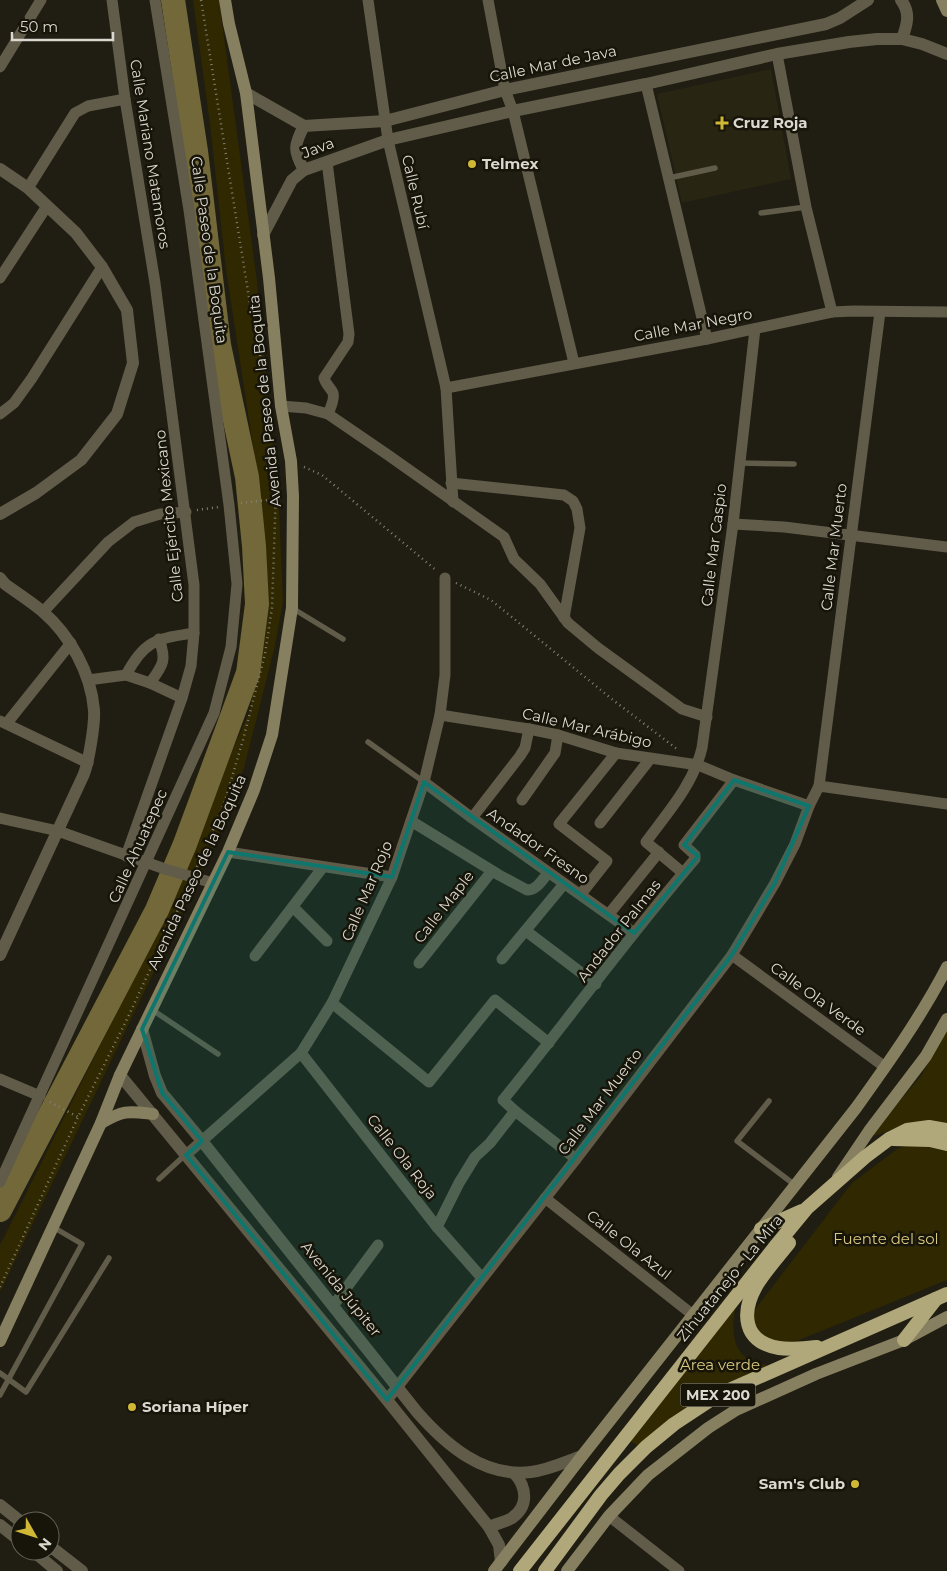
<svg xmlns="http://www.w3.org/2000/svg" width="947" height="1571" viewBox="0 0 947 1571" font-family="Montserrat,sans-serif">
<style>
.built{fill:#292513}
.green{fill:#2f2801}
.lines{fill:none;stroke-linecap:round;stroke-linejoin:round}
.river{stroke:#726839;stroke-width:24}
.path{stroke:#828076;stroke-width:2.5;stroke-dasharray:1 4;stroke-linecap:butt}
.service{stroke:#605c49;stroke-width:5.5}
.minor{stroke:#605c49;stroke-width:11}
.tertiary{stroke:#605c49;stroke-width:12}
.secondary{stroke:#868060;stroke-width:12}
.trunk{stroke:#b0a87a;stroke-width:14}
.marked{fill:#0f766e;fill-opacity:0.2;stroke:#0f766e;stroke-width:4;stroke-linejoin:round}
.poi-dot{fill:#d0b836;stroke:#171409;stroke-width:2}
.labels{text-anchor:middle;stroke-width:5;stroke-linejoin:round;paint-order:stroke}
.shield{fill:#171409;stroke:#a09d94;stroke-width:1}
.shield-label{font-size:14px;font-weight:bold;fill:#dad8d0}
.street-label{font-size:15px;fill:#dad8d0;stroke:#171409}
.poi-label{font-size:15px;font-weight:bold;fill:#dad8d0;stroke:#171409;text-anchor:start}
.park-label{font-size:15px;fill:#d9c97e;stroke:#171409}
</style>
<rect width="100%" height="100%" fill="#201d12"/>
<polygon class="built" points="771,69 791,179 682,203 657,94"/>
<g class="green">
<polygon points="193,0 219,0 257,281 279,507 283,601 275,646 244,768 210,855 0,1292 0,1245 151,944 190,846 249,713 264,637 257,472 226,270 210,124"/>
<polygon points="947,1029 947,1126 904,1126 868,1138 921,1076"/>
<polygon points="914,1143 947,1149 947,1280 792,1343 785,1345 758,1334 752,1318 756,1308 852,1183 897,1149"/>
<path d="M737,1301C732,1320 729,1349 750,1360C755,1363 763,1364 769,1366L642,1448L630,1441Z"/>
</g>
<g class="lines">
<polyline class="river" points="0,1210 157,910 185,844 248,673 257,604 254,546 247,477 219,345 196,151 173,0"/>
<g class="path">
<polyline points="201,0 251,310 265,380"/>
<polyline points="304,467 322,475 437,571"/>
<polyline points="241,503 276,499"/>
<polyline points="197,510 219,507"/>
<polyline points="456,583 491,600 613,700 677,749"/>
<polyline points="197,867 224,804 243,740 265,654 272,608 277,462"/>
<polyline points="50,1102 78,1117"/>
<polyline points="0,1287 78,1117 128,1017 188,888"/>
</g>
<g class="service">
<polyline points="669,178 715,168"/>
<polyline points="761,213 806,207"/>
<polyline points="739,463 794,464"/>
<polyline points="292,608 343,639"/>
<polyline points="368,742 424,782"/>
<polyline points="151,1009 218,1054"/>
<polyline points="769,1101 737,1141 795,1185"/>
<polyline points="159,1179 185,1155"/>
<polyline points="0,1373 26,1392 109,1258"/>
<polyline points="0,1395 82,1244 53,1227"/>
</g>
<g class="minor">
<polyline points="112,0 125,99 155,283 194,585 194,633 191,666 182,698 126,856"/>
<polyline points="368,0 388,140 446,388 453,502"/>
<polyline points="488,0 505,90 513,111 574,363"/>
<polyline points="777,54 806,207 832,312"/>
<polyline points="0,67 41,0"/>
<polyline points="646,84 707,339"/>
<path d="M327,162L349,334L348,342L324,378C326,385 331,388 333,393C335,399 330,409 328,414"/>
<polyline points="28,188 75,113 88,106 125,99"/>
<polyline points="0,278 47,206"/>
<polyline points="446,388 707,339 832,312 854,311 947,312"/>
<polyline points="281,406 306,408 328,414 388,455 504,537 514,559 540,584 568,623 598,648 682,709 707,717"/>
<polyline points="0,414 14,403 32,378 102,267"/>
<polyline points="451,483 564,495 573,501 577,509 580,528 564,618"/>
<polyline points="733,524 784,527 947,547"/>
<polyline points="43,612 108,542 134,522 160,514 186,512"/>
<path d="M126,675C145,639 157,639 194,633"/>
<polyline points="88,680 126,675 150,683 182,698"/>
<path d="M150,683C163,665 167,661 159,639"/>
<polyline points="440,715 529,729 558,735 616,753 698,765 734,780 809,806 819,786 947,804"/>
<polyline points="0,721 88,763"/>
<polyline points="7,723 71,643"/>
<polyline points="424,782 472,818 634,933"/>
<polyline points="819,786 880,312"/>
<polyline points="522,800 555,753 558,735"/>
<polyline points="0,818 58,831 165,869 213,883"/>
<polyline points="472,818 520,756 525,748 529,729"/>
<path d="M411,821L499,875L527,890C537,890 542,880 548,873"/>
<polyline points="600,823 650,759"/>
<polyline points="228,852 392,877"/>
<path d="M683,873L646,842C668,812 693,785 702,748L733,524L755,329"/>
<polyline points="581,894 607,861 559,824 616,753"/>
<polyline points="293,907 327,941"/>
<polyline points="609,914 659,852"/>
<polyline points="526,931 596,984"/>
<polyline points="732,955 885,1067"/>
<polyline points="255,956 323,867"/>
<polyline points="502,959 564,884"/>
<polyline points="419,963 492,871"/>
<polyline points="332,1003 429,1082 495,1000 549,1043"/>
<polyline points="301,1053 437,1227 482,1278"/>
<polyline points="0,1079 40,1096"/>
<polyline points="186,1155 301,1053 332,1003 392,877 424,782 440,715 445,675 445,578"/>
<path d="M576,1159L515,1111L503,1100C568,1020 628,937 695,859V855L684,845L734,780"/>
<polyline points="0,1182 214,713 231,647 237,584 229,505 189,210 155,0"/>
<polyline points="545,1198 693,1315"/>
<polyline points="437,1227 459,1183 475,1157 490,1143 515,1111"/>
<polyline points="333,1306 378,1245"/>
<polyline points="387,1400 576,1159 732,955 775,883 795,844 809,806"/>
<polyline points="609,1516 679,1571"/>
</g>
<g class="tertiary">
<path d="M901,0C911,13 907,25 902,39"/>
<polyline points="246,93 304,126 385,121 505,90 826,24 840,18 868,0"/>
<polyline points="0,169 28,188 76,233 102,267 127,310 133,363 117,414 81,460 36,493 0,514"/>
<path d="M304,170C293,150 294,145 304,126"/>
<polyline points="263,235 292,180 304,170 388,140 513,111 646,84 777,54 849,42 877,39 902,39 922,44 947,54"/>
<path d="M0,578L5,584C17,593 30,601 42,611C70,635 91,673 94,710C95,724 89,760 84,774L0,955"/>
<path d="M142,1029L155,1076L162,1093L202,1141L417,1412C446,1445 484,1478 531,1472C549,1470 565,1462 582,1456"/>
<polyline points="120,1075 387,1400 489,1527 499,1545 501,1562"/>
<polyline points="0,1505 20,1521"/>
<polyline points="0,1525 20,1541"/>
<path d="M489,1527C496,1524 505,1522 512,1518C529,1506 527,1487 514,1473"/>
<polyline points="50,1546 82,1571"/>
<polyline points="33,1551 57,1571"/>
</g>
<g class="secondary">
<polyline points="942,0 947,11"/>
<path d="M101,1123C124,1110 127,1111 153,1114"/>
<polyline points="838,1177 869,1131 926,1056 947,1019"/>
<polyline points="0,1341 101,1123 120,1075 228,852 254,790 272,735 292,608 293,496 291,461 281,406 269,278 246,93 229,24 225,0"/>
<path d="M494,1571L582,1456L856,1108C889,1062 921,1017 947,967"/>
<polyline points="567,1571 609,1516 648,1475 708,1428 736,1410 816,1374 904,1340 947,1317"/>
</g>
<g class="trunk">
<polyline points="893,1139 930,1140 947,1144"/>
<polyline points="761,1229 802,1211"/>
<path d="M789,1243C778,1257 765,1271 756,1286C741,1313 743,1342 779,1348C791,1350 804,1348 817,1347"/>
<polyline points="904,1340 936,1299"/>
<polyline points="520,1571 774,1248 807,1208 865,1157 889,1139 907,1130 929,1127 947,1130"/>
<polyline points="545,1571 601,1495 619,1474 646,1447 674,1424 718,1395 947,1294"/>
</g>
</g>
<path class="marked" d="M734,780L809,806L775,883L732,955L387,1400L186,1155L202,1141L162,1093L142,1029L228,852L392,877L424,782L634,933L698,856L684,845Z"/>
<g class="poi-dot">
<path d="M719.5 115.5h5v5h5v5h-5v5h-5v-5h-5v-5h5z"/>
<circle cx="472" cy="164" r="5"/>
<circle cx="132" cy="1407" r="5"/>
<circle cx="855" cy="1484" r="5"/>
</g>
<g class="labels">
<rect class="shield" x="680.5" y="1383.5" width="75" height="23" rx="4"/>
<g class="shield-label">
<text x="718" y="1400">MEX 200</text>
</g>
<g class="street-label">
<text transform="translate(553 64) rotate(-12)" y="5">Calle Mar de Java</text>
<text transform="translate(318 148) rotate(-21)" y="5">Java</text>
<text transform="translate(150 154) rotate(81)" y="5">Calle Mariano Matamoros</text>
<text transform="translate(415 192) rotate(77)" y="5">Calle Rubí</text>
<text transform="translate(209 250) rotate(82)" y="5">Calle Paseo de la Boquita</text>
<text transform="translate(693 325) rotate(-11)" y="5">Calle Mar Negro</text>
<text transform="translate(265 401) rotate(-96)" y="5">Avenida Paseo de la Boquita</text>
<text transform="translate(169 516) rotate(-96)" y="5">Calle Ejército Mexicano</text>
<text transform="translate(714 545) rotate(-83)" y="5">Calle Mar Caspio</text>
<text transform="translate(834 547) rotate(-83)" y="5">Calle Mar Muerto</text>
<text transform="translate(587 728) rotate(13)" y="5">Calle Mar Arábigo</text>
<text transform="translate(138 846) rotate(-66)" y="5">Calle Ahuatepec</text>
<text transform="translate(538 846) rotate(35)" y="5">Andador Fresno</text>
<text transform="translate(197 872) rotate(-65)" y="5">Avenida Paseo de la Boquita</text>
<text transform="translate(367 891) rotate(-67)" y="5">Calle Mar Rojo</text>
<text transform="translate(444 907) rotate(-52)" y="5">Calle Maple</text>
<text transform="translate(619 931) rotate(-52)" y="5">Andador Palmas</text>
<text transform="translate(818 999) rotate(36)" y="5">Calle Ola Verde</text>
<text transform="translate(600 1102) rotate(-53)" y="5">Calle Mar Muerto</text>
<text transform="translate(402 1157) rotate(52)" y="5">Calle Ola Roja</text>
<text transform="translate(629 1245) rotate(38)" y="5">Calle Ola Azul</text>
<text transform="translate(730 1278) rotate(-51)" y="5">Zihuatanejo - La Mira</text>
<text transform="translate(341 1289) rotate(51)" y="5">Avenida Júpiter</text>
</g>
<g class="poi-label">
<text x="733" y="128">Cruz Roja</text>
<text x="482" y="169">Telmex</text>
<text x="142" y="1412">Soriana Híper</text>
<text x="845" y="1489" text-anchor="end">Sam's Club</text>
</g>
<g class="park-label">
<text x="886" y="1244">Fuente del sol</text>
<text x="720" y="1370">Area verde</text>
</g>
</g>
<g transform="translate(35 1536) rotate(129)"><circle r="24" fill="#171409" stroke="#656259"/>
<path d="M0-4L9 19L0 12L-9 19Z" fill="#d0b836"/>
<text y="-8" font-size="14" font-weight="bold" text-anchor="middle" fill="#dad8d0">N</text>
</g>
<path d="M12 32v8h101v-8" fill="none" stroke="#dad8d0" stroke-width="2.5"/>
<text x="20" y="32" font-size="15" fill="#dad8d0" stroke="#171409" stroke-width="4" paint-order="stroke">50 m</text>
</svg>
